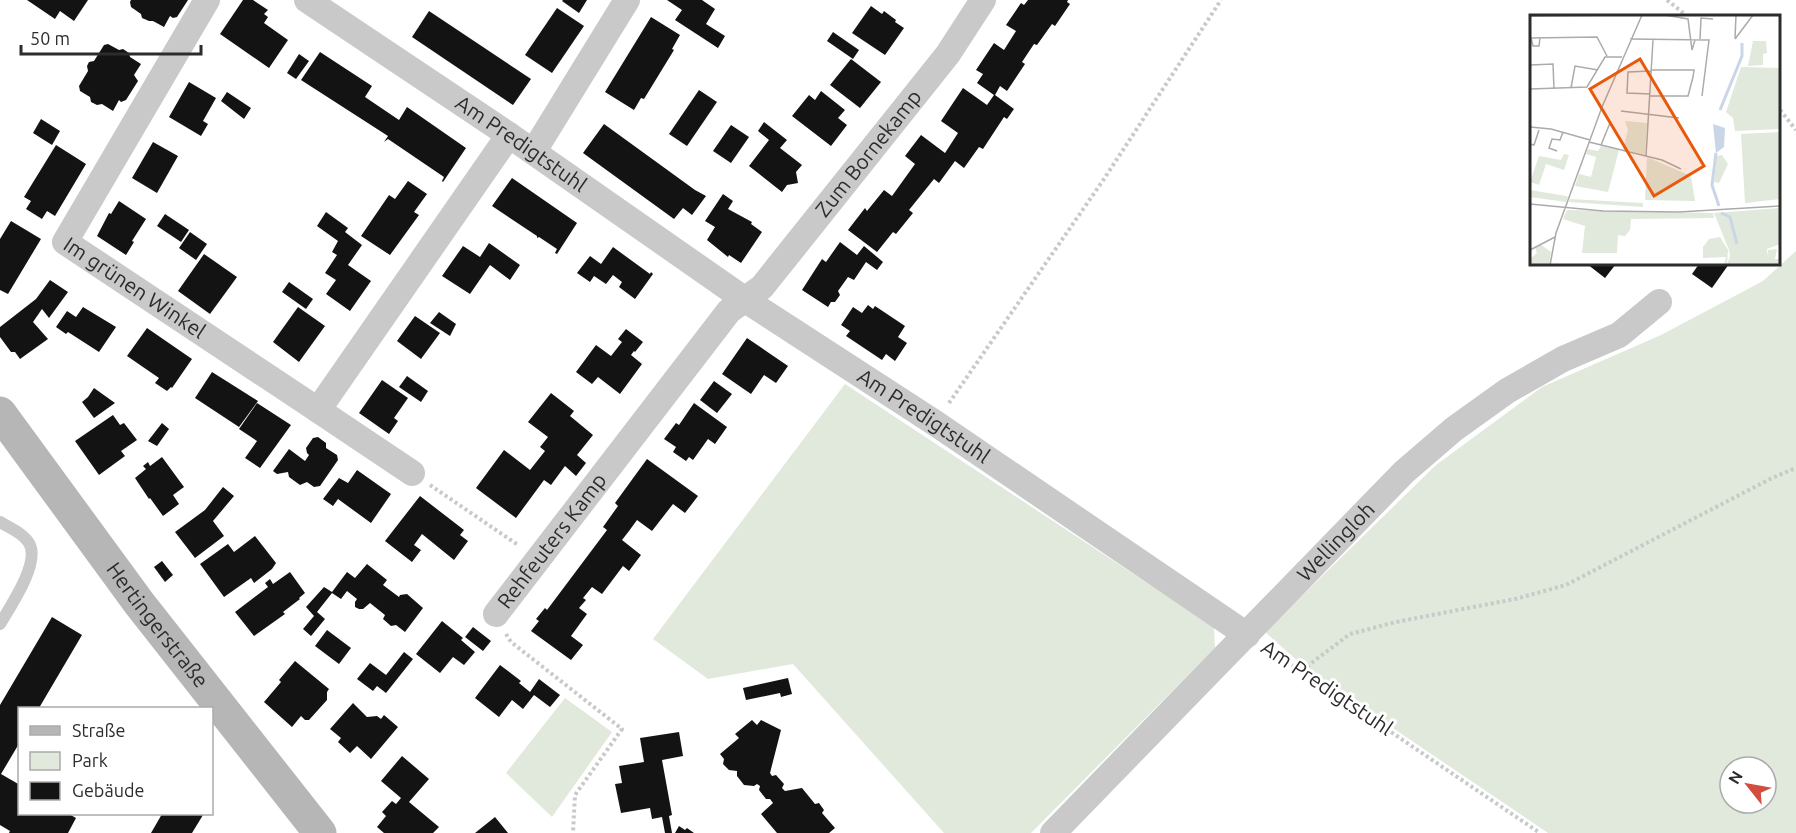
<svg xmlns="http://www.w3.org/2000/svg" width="1796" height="833" viewBox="0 0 1796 833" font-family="Ubuntu,sans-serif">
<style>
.green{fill:#e0e9db;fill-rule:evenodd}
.building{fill:#131313}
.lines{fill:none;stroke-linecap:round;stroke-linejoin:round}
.path{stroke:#c9c9c9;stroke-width:4;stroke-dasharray:3 3;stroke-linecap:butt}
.lane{stroke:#c9c9c9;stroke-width:12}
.street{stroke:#c9c9c9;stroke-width:26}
.secondary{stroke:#b6b6b6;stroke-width:33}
.labels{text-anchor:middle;stroke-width:6;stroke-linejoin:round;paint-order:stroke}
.street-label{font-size:21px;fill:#2c2c2c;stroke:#fff}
.inset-river{fill:none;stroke:#c9d6e7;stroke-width:3}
.inset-road{fill:none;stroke:#ababab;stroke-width:1.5}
.view{fill:#e8590c;fill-opacity:0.15;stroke:#e8590c;stroke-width:3}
.inset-edge{fill:none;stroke:#2c2c2c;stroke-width:3}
</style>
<rect width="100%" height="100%" fill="#fff"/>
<g class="green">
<path d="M1796,251V833H1548L1310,672L1265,632L1436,465L1542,387L1661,335L1763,281ZM1730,767H1766V803H1730Z"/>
<polygon points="845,384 1214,627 1215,648 1031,833 944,833 793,664 708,679 653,639"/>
<polygon points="565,698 612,732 552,817 506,773"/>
</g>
<g class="building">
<polygon points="27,0 88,0 74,21 60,11 55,19"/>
<polygon points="131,0 188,0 177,17 173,18 170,16 164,27 153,21 149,21 142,18 141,14 131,7 130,2"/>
<polygon points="243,0 253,0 268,10 264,14 268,17 264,23 288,40 269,68 220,34"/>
<polygon points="563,0 587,0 579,13 562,1"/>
<polygon points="667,0 702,0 715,9 706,24 725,36 718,48 675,20 682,10"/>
<polygon points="1028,0 1068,0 1067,2 1070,4 1055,26 1052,24 1037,45 1034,44 1022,62 1025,64 1007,91 1000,86 995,95 1014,109 1007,119 1004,117 983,149 979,147 964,168 955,161 939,183 934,179 909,210 913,213 896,234 893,232 877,252 848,230 865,208 867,211 884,190 892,196 915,164 905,156 921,135 945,153 958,133 941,121 963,88 987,105 994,95 977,83 983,74 976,70 994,43 1004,50 1016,31 1006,25 1021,3 1024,5"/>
<polygon points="871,6 882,14 884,11 896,20 895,22 904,28 885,55 852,33"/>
<polygon points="557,8 584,26 552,73 525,55"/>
<polygon points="429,11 531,79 513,105 412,37"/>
<polygon points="651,17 680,35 672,49 674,50 644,99 641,98 634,110 605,92"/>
<polygon points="833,32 859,50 853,59 827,41"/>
<polygon points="108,44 119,50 123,49 129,53 130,57 141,64 134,75 138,81 126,100 121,102 119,100 113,111 102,104 97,105 91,102 90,97 80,91 79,86 88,71 87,66 89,62 94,61 104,45"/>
<polygon points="320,52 372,86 365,97 399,120 407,107 466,148 443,182 442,181 444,177 388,139 384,142 388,136 301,80"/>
<polygon points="299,54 309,61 296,79 287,73"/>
<polygon points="851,59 881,82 860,108 830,85"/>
<polygon points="189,82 216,98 203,121 208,124 201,136 169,117"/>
<polygon points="699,90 717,102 687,146 669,134"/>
<polygon points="821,91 845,110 838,118 847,125 831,146 792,116 809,95 815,100"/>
<polygon points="227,92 251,108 244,119 221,101"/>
<polygon points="41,119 60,131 52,145 33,133"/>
<polygon points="764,122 787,140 780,148 802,165 796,172 798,183 787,185 782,192 749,166 769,140 758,131"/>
<polygon points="604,124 695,190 706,196 692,215 683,208 674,219 583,153"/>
<polygon points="731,125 749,137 731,163 713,151"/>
<polygon points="153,142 178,156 157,193 132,178"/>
<polygon points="56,145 86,164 55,216 47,211 42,219 26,209 31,201 24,197"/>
<polygon points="512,178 577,223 557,254 555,253 557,249 539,237 537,238 537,236 492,206"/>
<polygon points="408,181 427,194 414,212 419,215 390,255 361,236 389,195 395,199"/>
<polygon points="723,194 733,201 728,209 752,222 751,224 762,232 741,263 729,255 728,257 707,240 715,227 705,221"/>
<polygon points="119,201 146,219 132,241 134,242 126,255 97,236 109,213 111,214"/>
<polygon points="326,212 348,228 345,232 362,245 348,265 371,281 350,311 326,294 336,280 325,273 337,255 332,252 338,241 317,226"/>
<polygon points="165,214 189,230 181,242 157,226"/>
<polygon points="11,221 41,239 8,294 0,290 0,239"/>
<polygon points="190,232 207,244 196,260 179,248"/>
<polygon points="840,242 857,255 864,246 883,262 877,270 866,262 854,280 848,277 838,291 840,295 835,302 831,302 828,307 802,290 822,259 826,262"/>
<polygon points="489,243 520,265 510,280 490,265 470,294 442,276 463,246 480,257"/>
<polygon points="613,247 650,274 651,272 653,274 635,299 619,287 622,282 613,275 606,284 594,276 590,282 577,273 590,256 601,264"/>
<polygon points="204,254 237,277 210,314 178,291"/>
<polygon points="1587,264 1616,264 1605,278"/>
<polygon points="1699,264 1729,264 1712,288 1692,274"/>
<polygon points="50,280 68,292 49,318 42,309 33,322 48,339 20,359 15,352 11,352 0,337 0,327 36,299"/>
<polygon points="289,282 313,299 306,309 282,292"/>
<polygon points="868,305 873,309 875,306 905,326 898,337 907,343 895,361 886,354 882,360 846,336 850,331 841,325 853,307 862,313"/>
<polygon points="83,307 116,327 99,352 68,332 66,334 56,327 67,311 76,317"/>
<polygon points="298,307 325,326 299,362 273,342"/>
<polygon points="439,312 456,324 450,336 430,323"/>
<polygon points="415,316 440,333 421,359 397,341"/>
<polygon points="147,328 192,359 172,388 171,387 167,391 155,383 159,378 127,356"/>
<polygon points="626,329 643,342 635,352 634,351 631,355 642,364 620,394 598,377 592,384 576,372 596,345 611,356 622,342 618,339"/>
<polygon points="747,338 788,366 776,383 764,375 751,394 722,374"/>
<polygon points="212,372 258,401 239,427 195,398"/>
<polygon points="407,376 428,391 421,402 399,387"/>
<polygon points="382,380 408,398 394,418 398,421 389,434 359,413"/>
<polygon points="714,381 732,394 717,413 700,400"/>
<polygon points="94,388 115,403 94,418 82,402 88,397"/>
<polygon points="551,393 574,411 570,416 593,435 577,455 586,463 576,476 565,466 551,485 544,480 516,518 476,488 504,450 530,470 545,451 540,447 548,437 528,422"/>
<polygon points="257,403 291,425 260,468 245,458 257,441 239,429"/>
<polygon points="694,403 727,427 715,444 708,439 693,460 689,457 686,461 673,452 676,447 664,439 676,423 679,425"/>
<polygon points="113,415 120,425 124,423 137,440 121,451 125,456 99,475 75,441"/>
<polygon points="162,423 169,429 157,446 148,441"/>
<polygon points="318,437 326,443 326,448 337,455 338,460 320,486 314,487 307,482 300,485 289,477 288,472 277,474 273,471 289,449 305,461 309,455 307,453 306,448 313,438"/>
<polygon points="162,457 184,487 173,495 179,504 163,516 150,498 149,499 135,478 146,469 143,466 148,462 150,466"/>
<polygon points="647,459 698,496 685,513 673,504 652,531 637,520 629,531 622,540 641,555 629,571 623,566 602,594 592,587 583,598 586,600 579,608 587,614 571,636 583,645 571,660 531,631 539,621 536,619 545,608 547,610 607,530 603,527 618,506 615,503"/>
<polygon points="357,470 391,494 371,523 338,499 333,506 323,499 339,478 348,483"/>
<polygon points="223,487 234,496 213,521 224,536 195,558 175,532 205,510"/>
<polygon points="420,496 464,530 460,535 468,541 454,560 422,534 414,545 421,550 412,562 385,541"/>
<polygon points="255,536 276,563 272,569 254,583 251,578 224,597 200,564 228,544 234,552"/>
<polygon points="162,561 173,575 165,582 154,567"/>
<polygon points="367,564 387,580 383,585 399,597 400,595 407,594 423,608 405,632 396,625 391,626 383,619 385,615 370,603 363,609 359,609 355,607 355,602 357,599 347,591 341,599 332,593 317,612 325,619 311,636 303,629 314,616 306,607 324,587 332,592 347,572 355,578"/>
<polygon points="290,572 305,593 299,598 300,599 283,612 285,614 254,636 235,612 268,587 265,583 270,579 273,584"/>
<polygon points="52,617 82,635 39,708 20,708 20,742 1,774 20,785 20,814 69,814 76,818 68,833 9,833 10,831 0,825 0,705"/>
<polygon points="442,621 463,638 461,640 475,652 464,665 453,657 440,673 416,654"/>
<polygon points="473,627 491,641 483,651 465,637"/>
<polygon points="327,630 351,648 339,664 315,646"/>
<polygon points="404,652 413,659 386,693 377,686 373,691 357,679 370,663 386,675"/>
<polygon points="295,661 329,689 327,692 327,700 309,720 305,720 301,716 292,727 264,702 281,682 279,680"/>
<polygon points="500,665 521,681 519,683 530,692 539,679 560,695 550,707 534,695 523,709 512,700 499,717 475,698"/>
<polygon points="788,678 792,694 781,697 780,693 746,700 743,688"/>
<polygon points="353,703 367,717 377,716 381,719 384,715 398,727 371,759 357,746 350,753 338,742 341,738 330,729"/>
<polygon points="752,720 757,725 761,720 781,730 770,773 772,776 776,775 784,784 782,788 785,791 802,788 815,804 819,803 824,810 822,813 835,828 829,833 777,833 761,814 773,803 770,799 766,799 759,790 760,786 757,784 754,786 744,785 737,776 737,771 729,770 723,764 724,759 720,754 739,738 735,734"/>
<polygon points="679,732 683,756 662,760 672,815 669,816 672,833 665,833 662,817 652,819 650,808 621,813 615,784 622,783 619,766 644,762 640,738"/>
<polygon points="402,756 429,779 409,802 439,827 433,833 384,833 377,827 386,816 382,812 392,801 396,804 401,798 381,781"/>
<polygon points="162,814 199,814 203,815 192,833 151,833"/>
<polygon points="495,817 508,833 475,833"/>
<polygon points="679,826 685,830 687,828 694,833 675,833"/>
</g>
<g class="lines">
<g class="path">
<polyline points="1667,0 1687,16"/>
<polyline points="1780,110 1796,130"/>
<polyline points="949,403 1104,179 1221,0"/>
<polyline points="430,485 518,545"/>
<polyline points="506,634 511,642 622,729 575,795 573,833"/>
<polyline points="1267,648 1540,833"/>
<polyline points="1302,670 1350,634 1396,622 1515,599 1566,585 1772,478 1796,468"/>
</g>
<path class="lane" d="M0,522C10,528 25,534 30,545C39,565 10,607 0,624"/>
<g class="street">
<path id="s1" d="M207,0L65,242L318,410L509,135"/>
<path id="s2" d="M307,0L509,135L744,299L935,423L1247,635"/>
<polyline points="534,151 627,0"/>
<polyline points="318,410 412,473"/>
<path id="s3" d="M496,614L729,311L762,287L948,54L983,0"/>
<path id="s4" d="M1053,833L1404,472L1454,429L1507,391L1563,359L1619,335L1659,302"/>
</g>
<path class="secondary" id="s5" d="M0,413L139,603L320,833"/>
</g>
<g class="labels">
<g class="street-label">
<text dy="7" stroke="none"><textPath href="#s2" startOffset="258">Am Predigtstuhl</textPath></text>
<text dy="7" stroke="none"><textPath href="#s3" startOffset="594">Zum Bornekamp</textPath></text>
<text dy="7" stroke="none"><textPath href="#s1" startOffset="364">Im grünen Winkel</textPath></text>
<text dy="7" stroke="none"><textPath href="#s2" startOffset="744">Am Predigtstuhl</textPath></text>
<text dy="7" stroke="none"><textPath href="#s3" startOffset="92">Rehfeuters Kamp</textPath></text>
<text dy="7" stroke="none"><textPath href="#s4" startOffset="406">Wellingloh</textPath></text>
<text dy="7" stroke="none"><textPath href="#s5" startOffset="264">Hertingerstraße</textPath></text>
<text transform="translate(1327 688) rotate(34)" y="7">Am Predigtstuhl</text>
</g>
</g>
<g transform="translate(1530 15)">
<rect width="250" height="250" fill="#fff"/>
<path d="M223,26H236L237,38L233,39V50L218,51ZM211,52L250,53V114L205,116L203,103L196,97ZM95,106L117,108L115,140L93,134L98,115ZM250,117V184L215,188L211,119ZM71,131L89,135L78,177L45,171L49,159L61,162L66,142L56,139L58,134L68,136ZM34,139L39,140L34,155L16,149L9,170L0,167L9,141L31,145ZM192,140L198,149L189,168L184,167L187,141ZM117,142L161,161L165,186L115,185ZM0,175L36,181L38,182L36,187L0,182ZM40,184L113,188V192L39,187ZM250,193V229L237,234V241L238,235L247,234L245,244H250V250H194L196,242L173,243V232L179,224L190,222L198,235L197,250L200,241L199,235L184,198ZM37,195L183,198L184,203L101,204L100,215L95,221L88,220L87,238H52L55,211L33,204ZM10,229L21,237L19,250H0V244L7,238L5,233Z" fill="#e0e9db"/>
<path d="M183,109L195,113L194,132L186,138Z" fill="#c9d6e7"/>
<path class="inset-river" d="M190,95L212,41V28M186,138L182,170L189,191M191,198L200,202L207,229"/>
<path class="inset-road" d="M135,0L158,4L162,35L165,25M0,1L93,0M0,23L67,22L77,41M1,23L3,31H9L10,23M205,23L206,0M100,24L179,25L172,81M170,24L171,3L183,4M205,24L223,0M0,50L23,49L24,74M41,73L45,51L68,55M0,74L57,72L75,42H92M120,79L97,78L98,57L121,56M120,81H158L163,62L164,55H121M91,96L149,103M0,112L21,114L60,125M59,127L132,145L151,154M0,129L4,130L9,115M71,130L80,108M27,136L19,133L22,124L30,125L33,117M116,141L123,25M0,189L73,196L149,197L251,191M0,235L25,222M20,250L26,218L72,92L112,0"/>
<path class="view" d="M110,44L174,151L124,181L60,74Z"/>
<rect width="250" height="250" class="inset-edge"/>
</g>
<rect x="18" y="707" width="195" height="108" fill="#ffffff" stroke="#ababab" stroke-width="1.5"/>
<rect x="30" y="726" width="30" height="9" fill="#b6b6b6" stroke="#ababab" stroke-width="1.5"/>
<text x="72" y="737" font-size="18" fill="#2c2c2c">Straße</text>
<rect x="30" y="752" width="30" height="18" fill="#e0e9db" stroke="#ababab" stroke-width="1.5"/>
<text x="72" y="767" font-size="18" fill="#2c2c2c">Park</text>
<rect x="30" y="782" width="30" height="18" fill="#131313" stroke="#ababab" stroke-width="1.5"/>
<text x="72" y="797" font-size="18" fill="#2c2c2c">Gebäude</text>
<g transform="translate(1748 785) rotate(301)"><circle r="28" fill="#ffffff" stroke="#ababab" stroke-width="1.5"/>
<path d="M0-4.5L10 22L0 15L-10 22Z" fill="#d24d3f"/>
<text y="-9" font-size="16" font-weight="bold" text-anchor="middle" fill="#2c2c2c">N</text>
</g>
<path d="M21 45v9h180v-9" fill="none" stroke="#2c2c2c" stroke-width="3"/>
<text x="30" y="45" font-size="18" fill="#2c2c2c" stroke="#ffffff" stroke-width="4.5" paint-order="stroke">50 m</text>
</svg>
